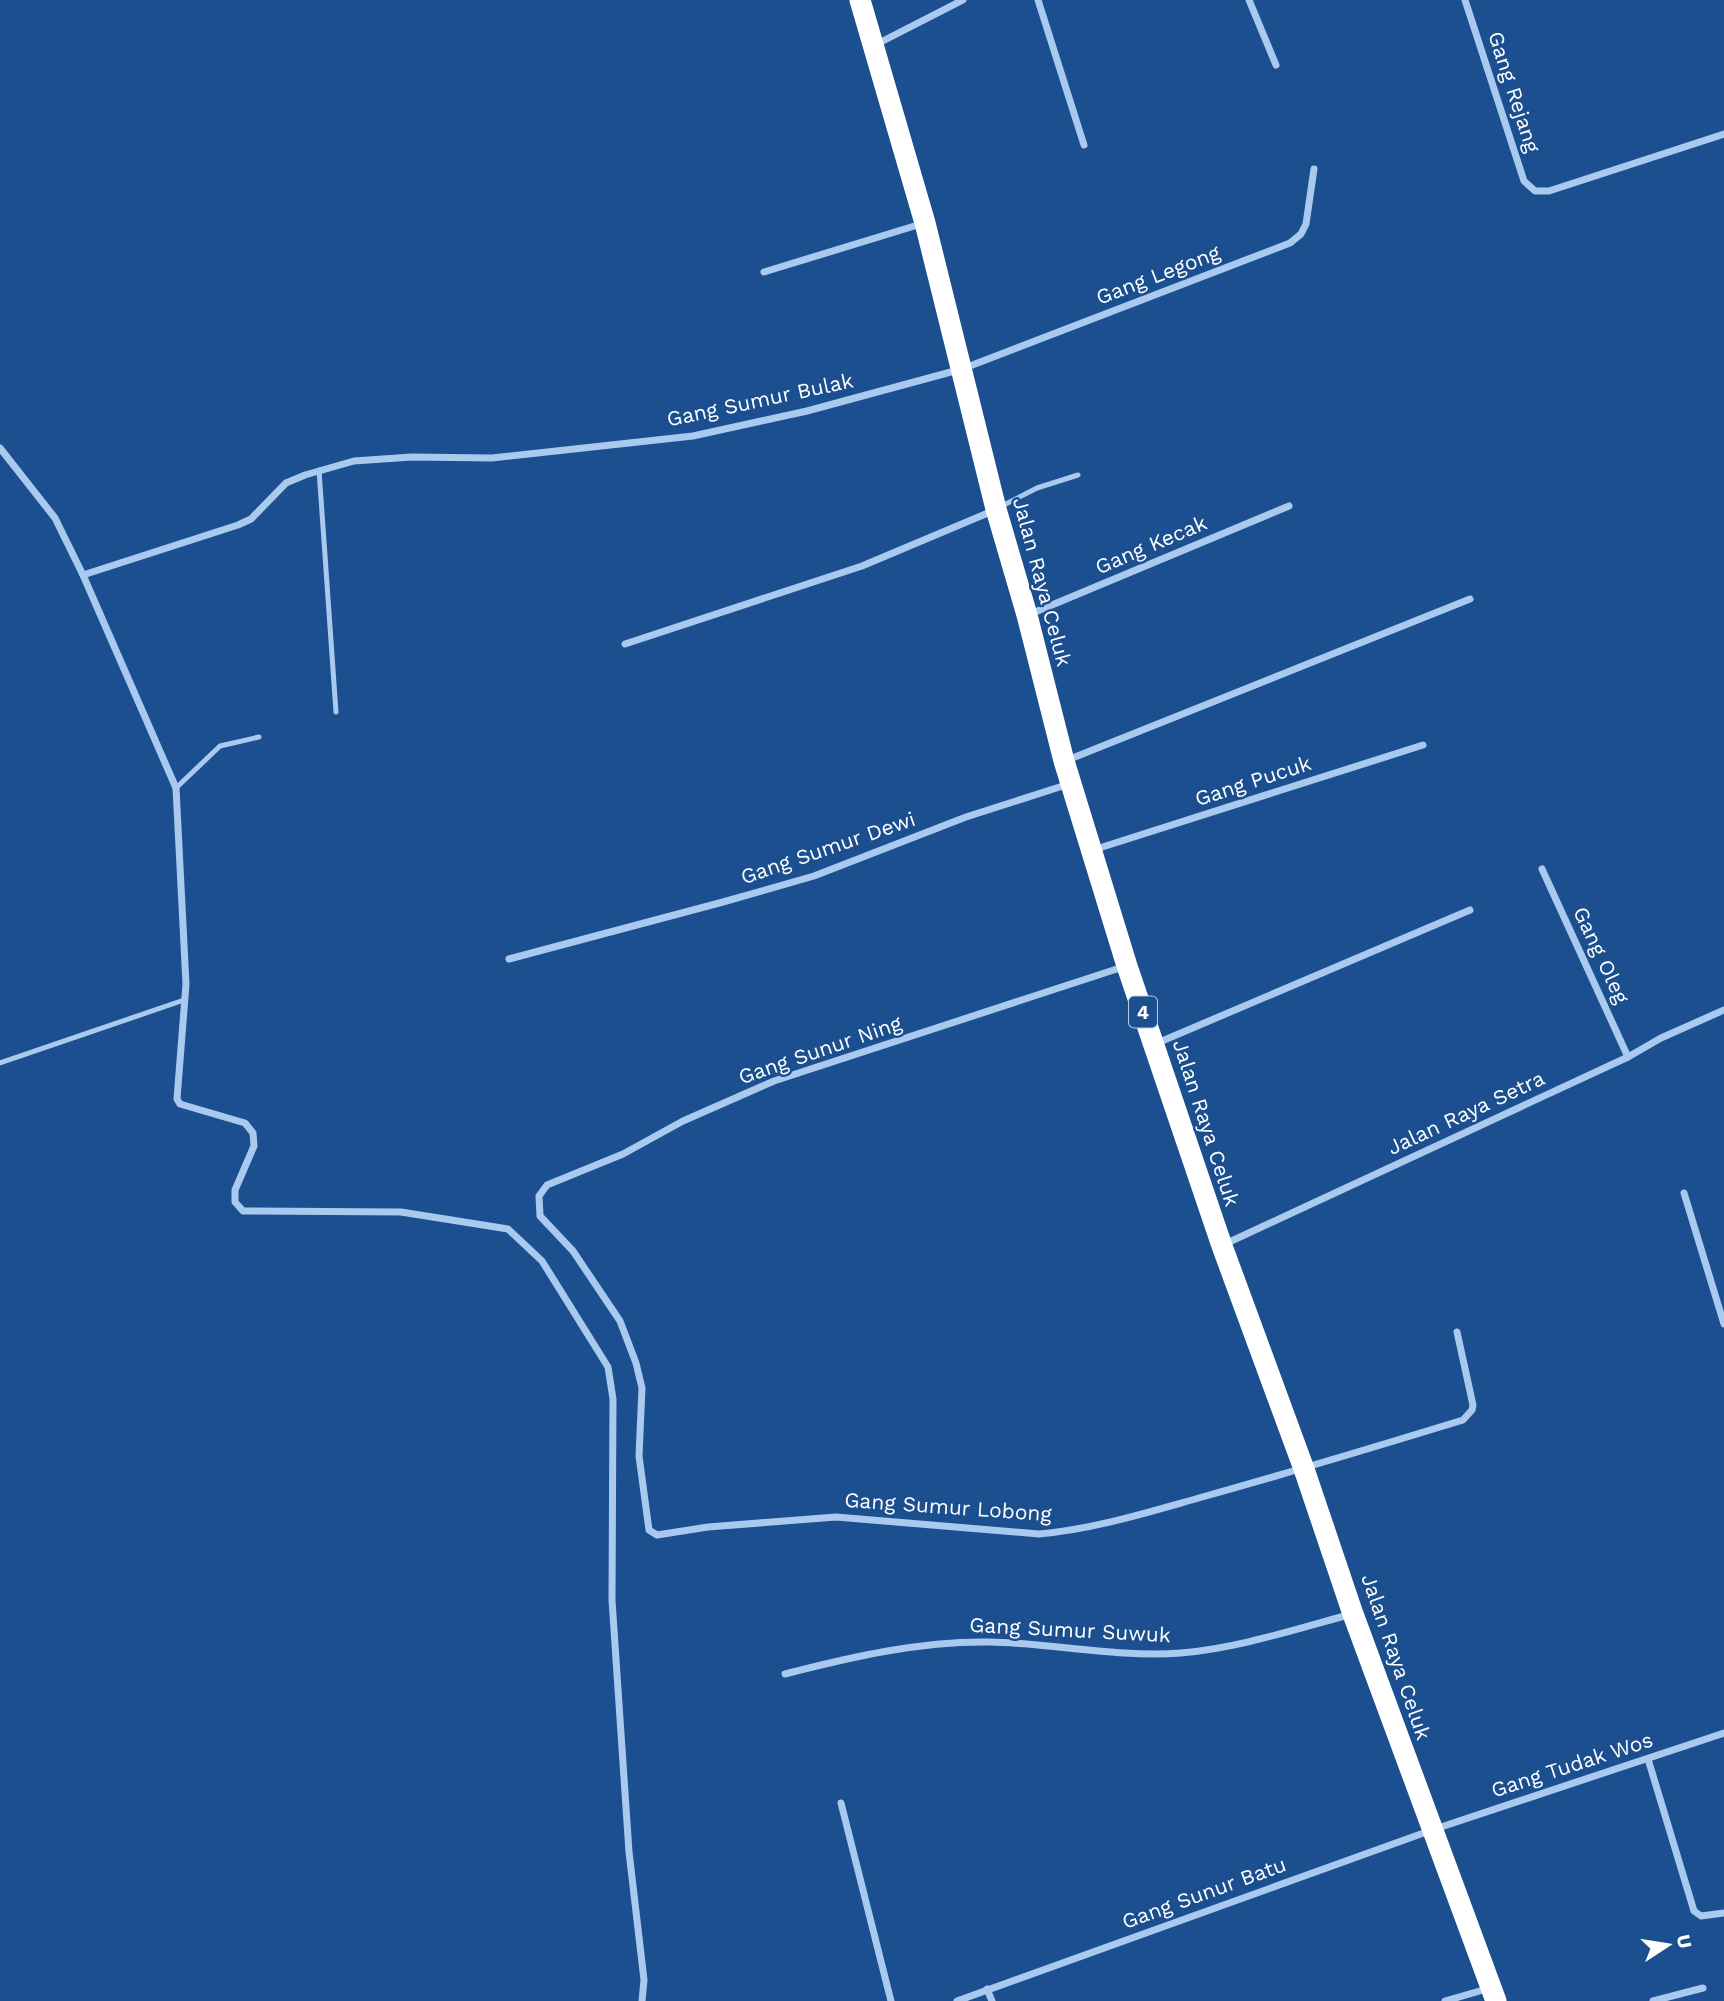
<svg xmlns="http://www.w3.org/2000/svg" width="1724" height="2001" viewBox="0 0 1724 2001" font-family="'Work Sans',sans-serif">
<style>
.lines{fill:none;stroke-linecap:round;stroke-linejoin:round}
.lane{stroke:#a9c9ee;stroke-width:5}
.street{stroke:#a9c9ee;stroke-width:7}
.highway{stroke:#fff;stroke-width:21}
.labels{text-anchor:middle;stroke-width:5;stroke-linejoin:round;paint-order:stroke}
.shield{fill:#1b4f8f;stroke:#bbcadd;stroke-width:2}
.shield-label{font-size:19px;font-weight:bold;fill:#fff}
.street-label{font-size:21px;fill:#fff;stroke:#1b4f8f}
</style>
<rect width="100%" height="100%" fill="#1b4f8f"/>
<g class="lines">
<g class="lane">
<polyline points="319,470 336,712"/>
<polyline points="1000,507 1037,488 1078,475"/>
<polyline points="176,788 220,746 259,737"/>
<polyline points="0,1063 184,1000"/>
</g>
<g class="street">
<polyline points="1038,0 1084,145"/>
<polyline points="1249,0 1276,65"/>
<polyline points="1465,0 1524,181 1535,191 1549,191 1724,134"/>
<polyline points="877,44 963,0"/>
<polyline points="764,272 921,224"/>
<polyline points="0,448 55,518 83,575 176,788 186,984 177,1099 180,1104 245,1123 253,1133 254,1146 235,1190 235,1202 243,1211 401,1212 508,1229 542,1261 608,1367 613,1399 612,1600 629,1852 644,1980 642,2001"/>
<polyline points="83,575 238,525 251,519 286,483 305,475 354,461 412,457 492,458 693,436 807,411 962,369 1290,243 1301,234 1306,224 1314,169"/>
<polyline points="1028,615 1289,506"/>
<polyline points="625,644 862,566 995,510"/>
<polyline points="1065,761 1470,599"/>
<polyline points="1093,850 1423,745"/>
<polyline points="1542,869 1628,1057"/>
<polyline points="509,959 723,902 814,876 966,817 1069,784"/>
<path d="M1126,966L774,1081L683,1121L623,1154L547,1185L539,1196L540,1216L573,1251L620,1321L636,1363L642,1388L639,1456L649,1530L657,1535L708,1527L836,1517L1039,1534C1096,1529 1152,1511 1206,1496C1292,1472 1378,1446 1463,1420L1472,1410L1473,1405L1457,1332"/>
<polyline points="1155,1044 1470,910"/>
<polyline points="1684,1193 1724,1324"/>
<polyline points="1225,1244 1628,1057 1661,1038 1724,1010"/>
<path d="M785,1674C851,1657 920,1641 989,1642C1053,1643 1117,1658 1181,1653C1239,1648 1296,1629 1352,1614"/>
<polyline points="1648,1759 1694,1911 1701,1916 1724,1913"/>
<polyline points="841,1803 891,2001"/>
<polyline points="987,1989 992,2001"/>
<polyline points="957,2001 1432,1830 1724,1733"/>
<polyline points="1445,2001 1490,1988"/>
<polyline points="1653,2001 1703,1988"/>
</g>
<polyline class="highway" points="860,0 925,223 996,509 1027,615 1064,761 1127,966 1222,1246 1304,1469 1353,1614 1496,2001"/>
</g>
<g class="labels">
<rect class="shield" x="1129" y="996.5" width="28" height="31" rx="5"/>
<g class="shield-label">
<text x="1143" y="1019">4</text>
</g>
<g class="street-label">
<text transform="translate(1514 92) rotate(72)" y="7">Gang Rejang</text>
<text transform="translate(1158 275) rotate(-21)" y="7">Gang Legong</text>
<text transform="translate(760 400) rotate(-12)" y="7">Gang Sumur Bulak</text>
<text transform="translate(1151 545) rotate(-23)" y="7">Gang Kecak</text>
<text transform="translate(1042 582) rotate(75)" y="7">Jalan Raya Celuk</text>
<text transform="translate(1253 781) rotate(-18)" y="7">Gang Pucuk</text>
<text transform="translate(828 848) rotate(-19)" y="7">Gang Sumur Dewi</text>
<text transform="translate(1601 955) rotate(65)" y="7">Gang Oleg</text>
<text transform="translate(820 1050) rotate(-19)" y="7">Gang Sunur Ning</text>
<text transform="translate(1466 1113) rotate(-25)" y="7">Jalan Raya Setra</text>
<text transform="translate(1206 1123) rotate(72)" y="7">Jalan Raya Celuk</text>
<text transform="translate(948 1507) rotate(4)" y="7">Gang Sumur Lobong</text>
<text transform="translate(1070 1630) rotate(3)" y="7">Gang Sumur Suwuk</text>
<text transform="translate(1396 1657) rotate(71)" y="7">Jalan Raya Celuk</text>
<text transform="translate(1572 1765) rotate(-18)" y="7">Gang Tudak Wos</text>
<text transform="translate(1204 1893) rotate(-20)" y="7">Gang Sunur Batu</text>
</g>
</g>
<g transform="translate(1668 1945) rotate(78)" stroke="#1b4f8f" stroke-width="5" paint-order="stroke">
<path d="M0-5L12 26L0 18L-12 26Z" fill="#ffffff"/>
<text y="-10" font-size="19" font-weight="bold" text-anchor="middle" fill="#ffffff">U</text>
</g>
</svg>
